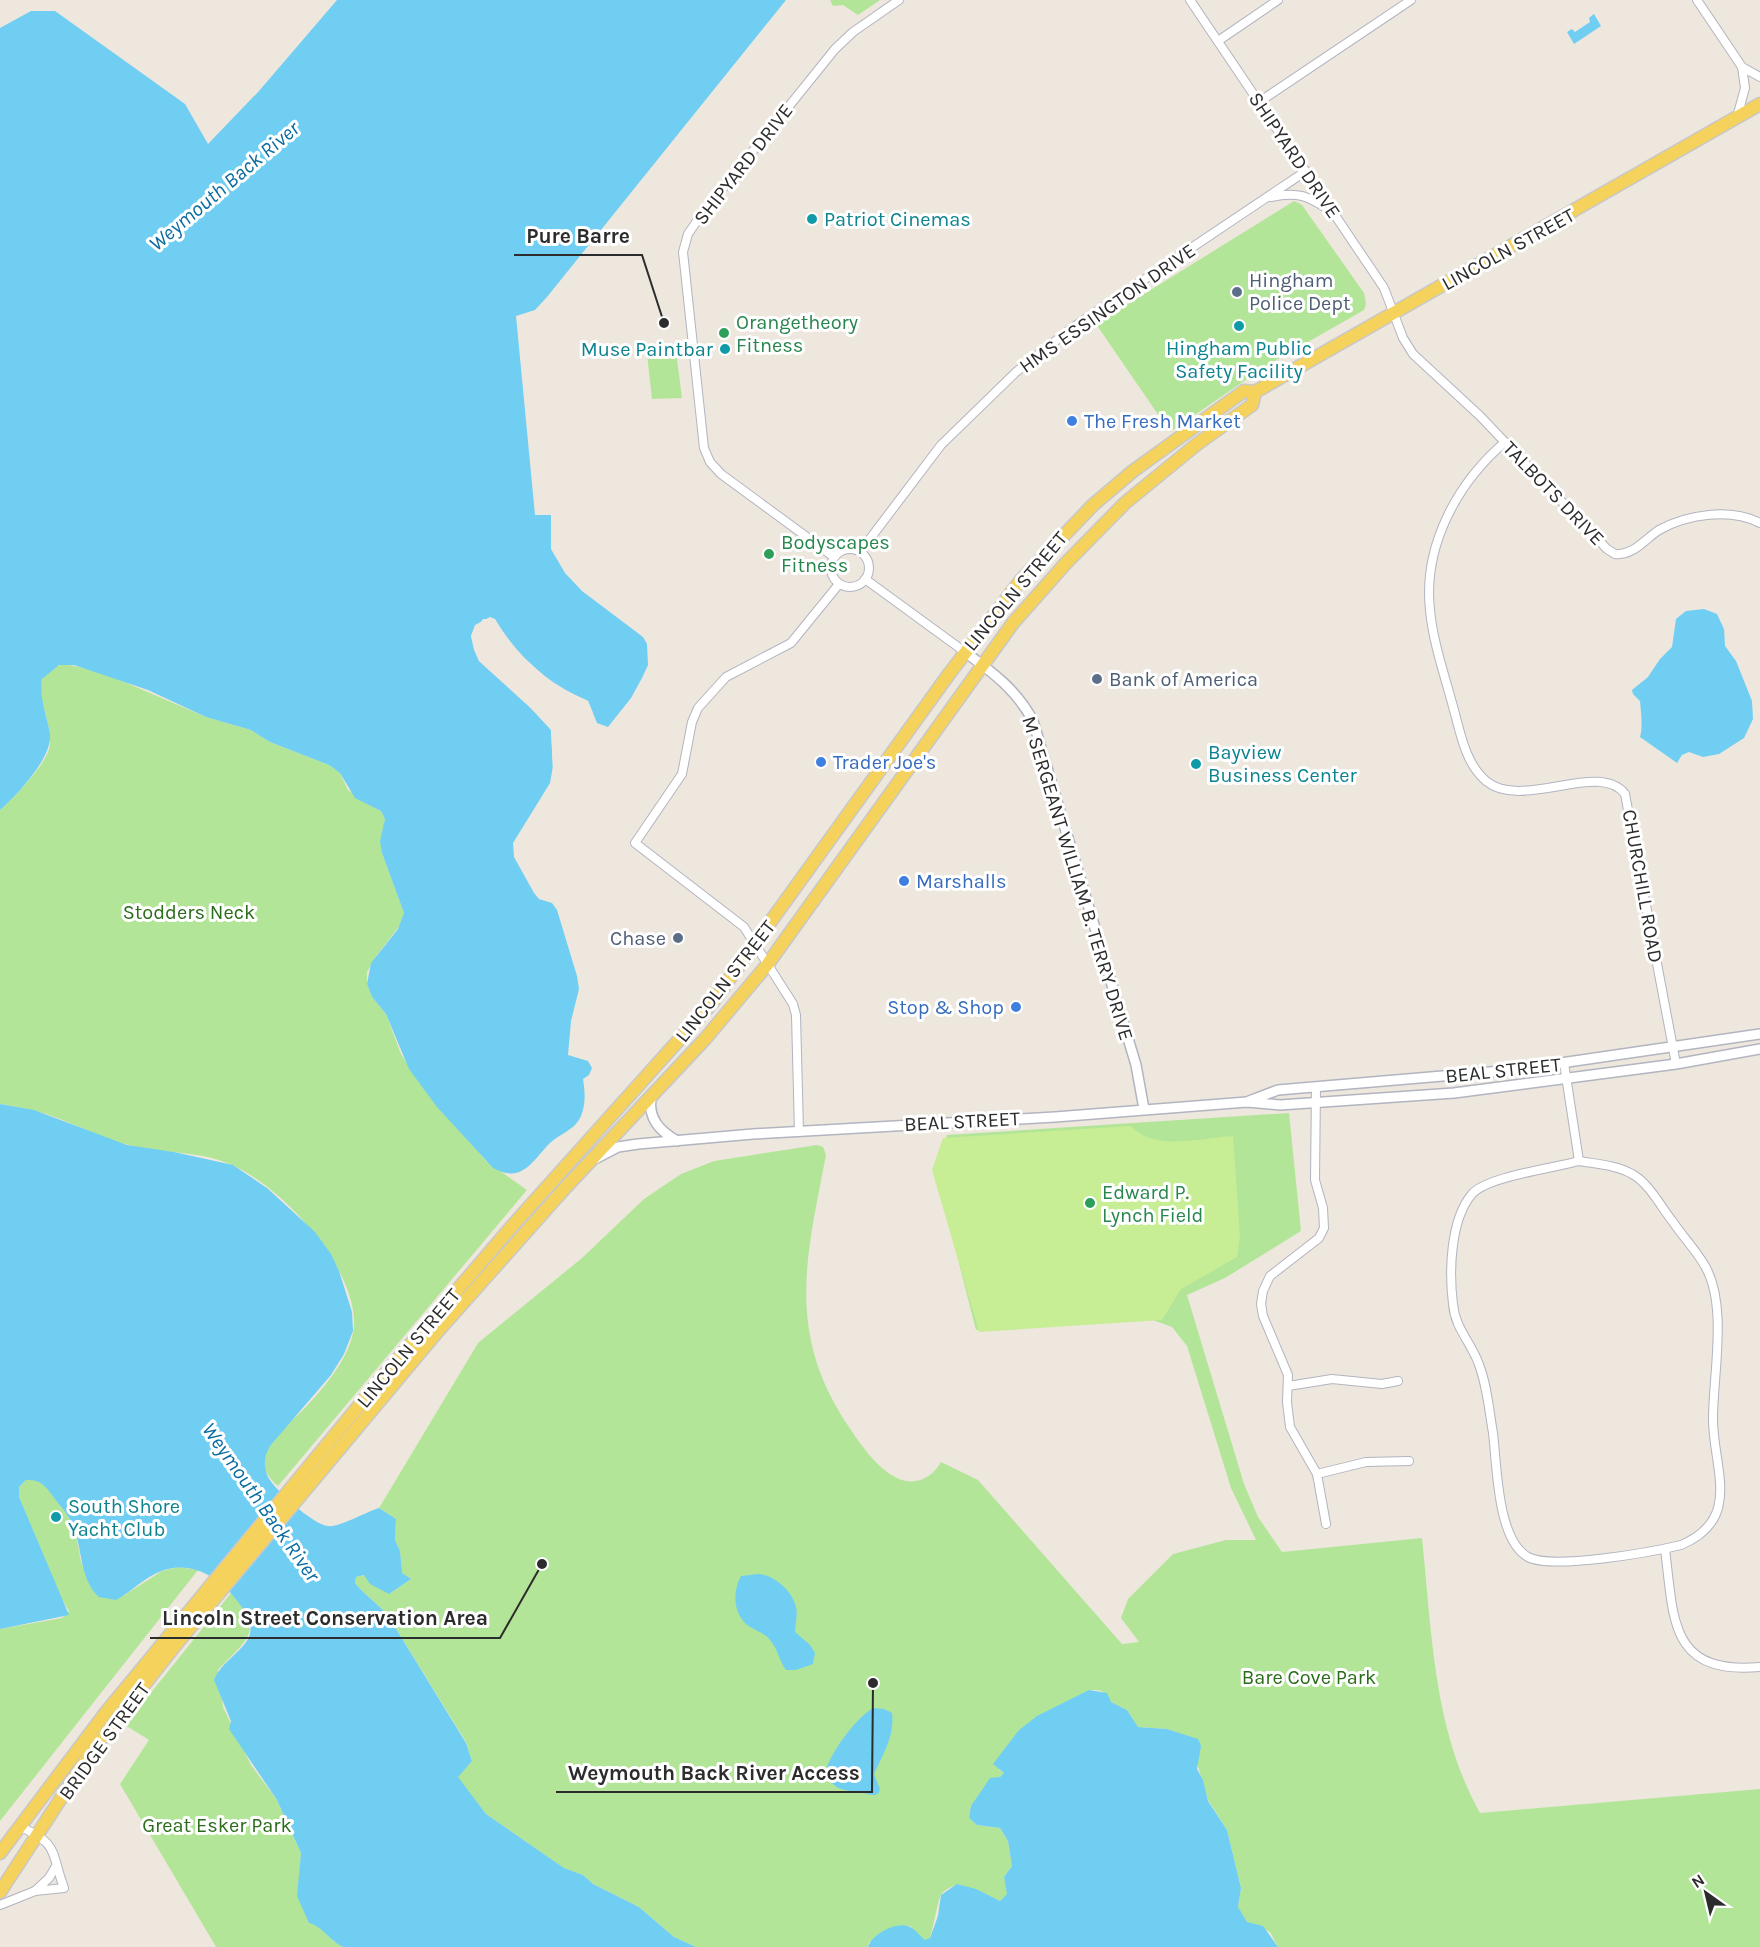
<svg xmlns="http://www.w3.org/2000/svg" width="1760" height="1947" viewBox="0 0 1760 1947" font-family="Karla,sans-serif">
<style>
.green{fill:#b3e599}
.pitch{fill:#c7ed95}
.water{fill:#6fcef2}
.pier{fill:#eee7de}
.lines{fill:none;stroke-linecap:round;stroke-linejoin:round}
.minor-casing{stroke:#b2b4c0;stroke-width:10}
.tertiary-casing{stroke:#b2b4c0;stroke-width:12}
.primary-casing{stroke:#c8c8c8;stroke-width:15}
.minor{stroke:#fff;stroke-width:8}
.tertiary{stroke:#fff;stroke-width:9}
.primary{stroke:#f4d25c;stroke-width:12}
.culture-dot{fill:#0f9aa8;stroke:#fff;stroke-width:2}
.service-dot{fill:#5c6f8a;stroke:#fff;stroke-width:2}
.leisure-dot{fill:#2e9e5b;stroke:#fff;stroke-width:2}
.shop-dot{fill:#3f7fe0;stroke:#fff;stroke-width:2}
.labels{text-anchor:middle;stroke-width:6;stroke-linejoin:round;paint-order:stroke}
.street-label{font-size:20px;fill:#2c2c2c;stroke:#fff}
.culture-label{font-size:20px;fill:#0d838f;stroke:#fff;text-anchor:start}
.service-label{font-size:20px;fill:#4e5e75;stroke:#fff;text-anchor:start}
.leisure-label{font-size:20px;fill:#27864d;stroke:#fff;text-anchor:start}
.shop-label{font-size:20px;fill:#366cbe;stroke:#fff;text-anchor:start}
.park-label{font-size:20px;fill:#296c19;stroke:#fff}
.water-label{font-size:21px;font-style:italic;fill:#0a6ca1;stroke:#fff}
.leader{fill:none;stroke:#2c2c2c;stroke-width:2}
.callout-dot{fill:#2c2c2c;stroke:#fff;stroke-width:2}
.callout-label{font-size:21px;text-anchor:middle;font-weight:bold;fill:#2c2c2c;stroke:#fff;stroke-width:6;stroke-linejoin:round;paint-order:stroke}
</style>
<rect width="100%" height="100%" fill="#eee7de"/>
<g class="green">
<polygon points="830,0 880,0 858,15 843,5 833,6"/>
<polygon points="1294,201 1302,205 1364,293 1366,304 1364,310 1266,366 1170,432 1096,324"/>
<polygon points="676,351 682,398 652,399 647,354"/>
<path d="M65,664L101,672L206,717L251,730L270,742L329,765L340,773L348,790L381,811L385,819L382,853L404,913L401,924L377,955L367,972V984L372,997L386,1014L401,1054L422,1086L486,1161L527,1190L278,1486C269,1479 261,1467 265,1455C272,1436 289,1423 303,1410C323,1389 352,1356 354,1325C356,1267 282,1187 232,1165C199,1150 160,1154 125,1144C98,1137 75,1124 49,1115C33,1109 16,1107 0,1104V810C14,798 41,769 48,752C60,724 15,672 65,664Z"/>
<path d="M1289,1113L1301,1231L1225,1278L1187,1295L1244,1484L1258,1517L1282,1552L1422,1538C1432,1632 1433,1729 1480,1813L1760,1789V1947H1278L1270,1932L1247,1922L1241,1915L1238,1907L1241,1888L1227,1830L1208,1800L1189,1737L1167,1729L1138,1727L1127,1710L1111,1702C1104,1691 1103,1690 1089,1690L1019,1730L999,1770L1004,1773L971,1806L969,1818L977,1825L1000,1828L1008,1841L1012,1866L1004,1877L1008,1894L1000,1901L958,1884C952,1887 944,1889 941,1895C938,1899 933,1929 930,1938L925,1941L910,1926L869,1942L868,1947H696L674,1937L639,1907L593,1884L583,1875L564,1868L486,1814L457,1777L472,1761L466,1742L390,1619C380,1604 366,1597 355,1583L356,1577L364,1575L389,1594L411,1579L401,1573L400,1551L395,1540L396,1519L379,1508L478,1343L582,1258L644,1199L681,1174L714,1161L817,1145L823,1147L826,1155C806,1259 785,1335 851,1430C862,1447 880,1471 899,1479C916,1486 933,1477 941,1462L978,1480L1122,1644L1139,1642L1121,1618L1128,1599L1173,1554L1226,1540H1256L1231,1488L1187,1346L1172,1327L1147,1318L976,1330L935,1170L947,1135Z"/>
<polygon points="34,1479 45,1485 69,1517 76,1534 81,1562 95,1593 123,1596 162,1571 178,1567 198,1570 0,1821 0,1629 62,1618 69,1611 54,1586 19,1497 19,1487 26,1480"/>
<path d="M231,1593C267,1630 246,1640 218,1670L223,1707L251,1765L277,1800L301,1853L298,1896L319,1926L333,1941L344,1947H216L120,1784L149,1740L125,1725Z"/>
</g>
<path class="pitch" d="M1131,1126C1154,1152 1201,1138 1233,1136L1240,1236L1237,1257L1181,1289L1162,1320L979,1332L932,1170L943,1138Z"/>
<g class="water">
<path d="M337,0H786L547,297L535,310L516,316L535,515H551V549L565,573L582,591L643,637L647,644L648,665L642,678L631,698L608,727L597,723L588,701C548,684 517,656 495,619H483L471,636L479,661L525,702L551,730L553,766L550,783L513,843L514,857L534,893L539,899L552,903L557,910L577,976L579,989L571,1021L568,1055L588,1061L592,1068L589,1075L583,1079C585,1092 586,1103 581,1116C575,1130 561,1133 550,1143C532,1161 523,1184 493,1168L437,1107L409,1069L386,1014L372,997L367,984L371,963L398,929L404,913L382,853L380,841L385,819L381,811L355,798L340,773L329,765L270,742L251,730L206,717L148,690L74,665H59L42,679C39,699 47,715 50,734C53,757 17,795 0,810V28L31,11H55L185,104L208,144L259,91Z"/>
<polygon points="1594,14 1601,26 1574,44 1567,32 1572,29 1575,32 1590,22 1589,18"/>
<path d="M1704,609L1717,614L1724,629L1725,646L1736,661L1752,701L1753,719L1744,738L1719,754L1703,757L1689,752L1682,755L1677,763L1640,737C1643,728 1641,712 1640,701L1633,694L1632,690L1648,677L1660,659L1672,647L1676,619L1686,611Z"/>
<path d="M0,1104L34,1110L127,1145L174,1152L233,1165L267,1188L315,1232L331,1254L339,1271L352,1312L353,1331L344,1354L331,1375L270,1446C264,1457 263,1465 268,1477C274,1489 313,1525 328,1526C338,1528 366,1512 379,1508L396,1519L395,1540L400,1551L402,1573L411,1579L389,1594L370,1584L364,1575L356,1577L355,1583C366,1597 380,1604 390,1619L466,1743L472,1761L458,1777L486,1814L564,1868L583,1875L593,1884L639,1907L674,1937L696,1947H344C330,1942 324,1927 309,1923L297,1896L301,1853L277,1800L229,1729L231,1721L214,1680C221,1662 242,1652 249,1637C254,1624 246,1613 239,1603C217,1574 185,1556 151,1576C139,1583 129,1593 116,1600L99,1597C80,1580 82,1549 74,1527C69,1515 60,1506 52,1495C45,1485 39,1479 26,1480L19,1487V1497L69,1615L0,1629Z"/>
<path d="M758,1574C774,1575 792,1590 796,1607C798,1615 795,1625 795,1632L810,1645L815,1653L813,1664L796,1670H786C779,1661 778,1649 770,1640C766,1634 757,1631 750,1627C733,1616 732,1592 741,1576Z"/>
<path d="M1089,1690L1107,1693L1111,1702L1127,1710L1138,1727L1167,1729L1198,1739L1201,1746L1197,1769L1203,1780L1208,1801L1227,1830L1241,1888L1238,1907L1247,1922L1263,1926L1278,1947H868C871,1935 897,1920 910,1927C915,1929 920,1936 925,1940L930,1938L938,1916L941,1895L957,1884L976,1889L1000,1901L1007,1894L1004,1877L1012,1866L1008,1841L1000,1828L977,1825L969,1818L971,1806L990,1778L1000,1777L1004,1773L993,1764L1019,1730L1037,1716Z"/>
<path d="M873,1708L884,1709L892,1713C895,1735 883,1754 874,1774L880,1789L878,1794C871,1797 867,1793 860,1792C842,1790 833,1790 825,1772C832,1751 854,1720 873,1708Z"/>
</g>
<polygon class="pier" points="490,617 495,619 509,644 554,685 588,701 593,713 591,717 586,703 552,687 507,646 493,621 485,621 478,627 474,637 481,659 527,700 553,729 556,766 553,773 551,730 547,723 479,661 474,650 471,636 475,625"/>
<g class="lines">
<defs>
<g id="minor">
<path d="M1190,0L1384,288L1403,338L1413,354L1480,416L1607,549L1615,554C1633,556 1645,539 1659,530C1688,514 1730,508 1760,523"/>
<polyline points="1697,0 1742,67 1745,88 1737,117"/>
<polyline points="1218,41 1278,0"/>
<polyline points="1742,67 1760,77"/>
<polyline points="1259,102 1411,0"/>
<path d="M1271,197C1298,191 1308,196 1331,211"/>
<path d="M1505,442C1457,483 1423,546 1430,610C1433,642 1444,673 1452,703C1460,730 1464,762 1486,781C1522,811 1599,760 1625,794L1676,1064"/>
<circle cx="850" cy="568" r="19"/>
<polyline points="860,552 941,445 1016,372 1072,328 1306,171"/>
<polyline points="834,557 721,474 710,462 704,448 683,252 688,234 699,218 835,49 853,32 899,0"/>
<polyline points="865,579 965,652"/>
<polyline points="1564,1063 1579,1161"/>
<polyline points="1316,1087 1315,1180 1323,1208 1324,1228 1319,1238 1270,1276 1263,1291 1261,1304 1263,1316 1288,1375 1287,1402 1290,1427 1317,1474 1326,1524"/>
<polyline points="799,1132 796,1015 793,1004 744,927 635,843 682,774 692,722 698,708 726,677 791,643 839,584"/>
<path d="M1579,1161C1596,1164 1617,1165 1632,1174C1649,1183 1661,1207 1673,1222C1683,1237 1696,1250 1705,1266C1728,1306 1713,1374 1713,1419C1713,1468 1743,1519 1681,1545C1652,1552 1552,1570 1528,1557C1497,1540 1497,1465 1493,1433C1489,1410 1487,1384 1478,1362C1470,1341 1455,1328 1453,1304C1449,1272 1450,1220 1472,1194C1486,1177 1554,1168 1579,1161Z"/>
<polyline points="1288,1386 1332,1379 1382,1384 1398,1381"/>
<polyline points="1317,1474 1366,1462 1409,1461"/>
<path d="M1665,1549C1674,1619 1669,1675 1760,1667"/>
<polyline points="35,1891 49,1878 56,1866"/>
<path d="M0,1905L35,1891L64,1888C50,1850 60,1845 19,1826"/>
</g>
<g id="tertiary">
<path d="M965,652C992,672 1017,690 1033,721L1136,1065L1144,1109"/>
<path d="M651,1098C648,1119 660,1131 677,1141"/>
<polyline points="1249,1101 1278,1090 1513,1070 1760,1034"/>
<polyline points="597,1158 618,1147 638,1144 753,1134 1055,1117 1247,1102 1280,1105 1454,1093 1676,1064 1760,1049"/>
</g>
<g id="primary">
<polyline points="0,1853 107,1711 386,1373 514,1224 712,1003 949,674 1021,580 1093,505 1133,471 1244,391 1255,392 1760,104"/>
<polyline points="0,1892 91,1752 173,1648 438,1331 565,1188 705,1039 767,965 1013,623 1066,563 1125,503 1197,444 1252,405 1255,392"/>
</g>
</defs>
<use href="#minor" class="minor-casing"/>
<use href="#tertiary" class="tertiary-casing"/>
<use href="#primary" class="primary-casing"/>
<use href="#minor" class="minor"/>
<use href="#tertiary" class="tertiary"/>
<use href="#primary" class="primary"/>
</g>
<g class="culture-dot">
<circle cx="812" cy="219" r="6"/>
<circle cx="1239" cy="326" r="6"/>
<circle cx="725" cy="349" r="6"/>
<circle cx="1196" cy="764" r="6"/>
<circle cx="56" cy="1517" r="6"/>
</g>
<g class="service-dot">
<circle cx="1237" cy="292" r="6"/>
<circle cx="1097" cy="679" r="6"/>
<circle cx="678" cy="938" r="6"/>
</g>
<g class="leisure-dot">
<circle cx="724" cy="333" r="6"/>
<circle cx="769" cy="554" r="6"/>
<circle cx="1090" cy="1203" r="6"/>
</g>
<g class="shop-dot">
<circle cx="1072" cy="421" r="6"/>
<circle cx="821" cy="762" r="6"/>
<circle cx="904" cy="881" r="6"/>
<circle cx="1016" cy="1007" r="6"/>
</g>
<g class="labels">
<g class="street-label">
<text transform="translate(1295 155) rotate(56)" y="7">SHIPYARD DRIVE</text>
<text transform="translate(743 164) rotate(-52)" y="7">SHIPYARD DRIVE</text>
<text transform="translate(1508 249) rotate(-29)" y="7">LINCOLN STREET</text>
<text transform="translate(1107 308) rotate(-35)" y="7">HMS ESSINGTON DRIVE</text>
<text transform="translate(1554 493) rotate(46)" y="7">TALBOTS DRIVE</text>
<text transform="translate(1015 591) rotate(-50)" y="7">LINCOLN STREET</text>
<text transform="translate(1078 878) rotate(73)" y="7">M SERGEANT WILLIAM B. TERRY DRIVE</text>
<text transform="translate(1643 886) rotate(80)" y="7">CHURCHILL ROAD</text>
<text transform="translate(725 981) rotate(-52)" y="7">LINCOLN STREET</text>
<text transform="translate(1503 1070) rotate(-6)" y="7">BEAL STREET</text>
<text transform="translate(962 1121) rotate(-3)" y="7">BEAL STREET</text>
<text transform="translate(408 1348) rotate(-50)" y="7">LINCOLN STREET</text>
<text transform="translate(104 1741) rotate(-54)" y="7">BRIDGE STREET</text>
</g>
<g class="culture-label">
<text x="824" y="226">Patriot Cinemas</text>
<text x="1239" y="355" text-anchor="middle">Hingham Public<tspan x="1239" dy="23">Safety Facility</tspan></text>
<text x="713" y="356" text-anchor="end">Muse Paintbar</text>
<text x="1208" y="759">Bayview<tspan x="1208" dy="23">Business Center</tspan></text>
<text x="68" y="1513">South Shore<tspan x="68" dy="23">Yacht Club</tspan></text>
</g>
<g class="service-label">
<text x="1249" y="287">Hingham<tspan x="1249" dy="23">Police Dept</tspan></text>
<text x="1109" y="686">Bank of America</text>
<text x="666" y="945" text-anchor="end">Chase</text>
</g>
<g class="leisure-label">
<text x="736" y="329">Orangetheory<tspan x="736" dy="23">Fitness</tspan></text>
<text x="781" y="549">Bodyscapes<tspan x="781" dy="23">Fitness</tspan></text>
<text x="1102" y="1199">Edward P.<tspan x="1102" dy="23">Lynch Field</tspan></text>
</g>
<g class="shop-label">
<text x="1084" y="428">The Fresh Market</text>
<text x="833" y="769">Trader Joe's</text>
<text x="916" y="888">Marshalls</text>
<text x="1004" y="1014" text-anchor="end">Stop &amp; Shop</text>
</g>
<g class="park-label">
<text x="189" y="919">Stodders Neck</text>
<text x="1309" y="1684">Bare Cove Park</text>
<text x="217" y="1832">Great Esker Park</text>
</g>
<g class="water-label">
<text transform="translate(224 186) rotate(-40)" y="7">Weymouth Back River</text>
<text transform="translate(261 1502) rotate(55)" y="7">Weymouth Back River</text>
</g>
</g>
<path class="leader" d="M664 323L642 255H514M542 1564L500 1638H150M873 1683L872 1792H556"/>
<g class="callout-dot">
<circle cx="664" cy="323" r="6"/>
<circle cx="542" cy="1564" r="6"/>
<circle cx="873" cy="1683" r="6"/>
</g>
<g class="callout-label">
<text x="578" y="243">Pure Barre</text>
<text x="325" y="1625">Lincoln Street Conservation Area</text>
<text x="714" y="1780">Weymouth Back River Access</text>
</g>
<g transform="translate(1706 1893) rotate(326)" stroke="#ffffff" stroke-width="4.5" paint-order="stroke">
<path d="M0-4.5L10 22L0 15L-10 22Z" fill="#2c2c2c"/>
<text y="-9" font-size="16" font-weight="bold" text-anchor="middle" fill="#2c2c2c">N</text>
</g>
</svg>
